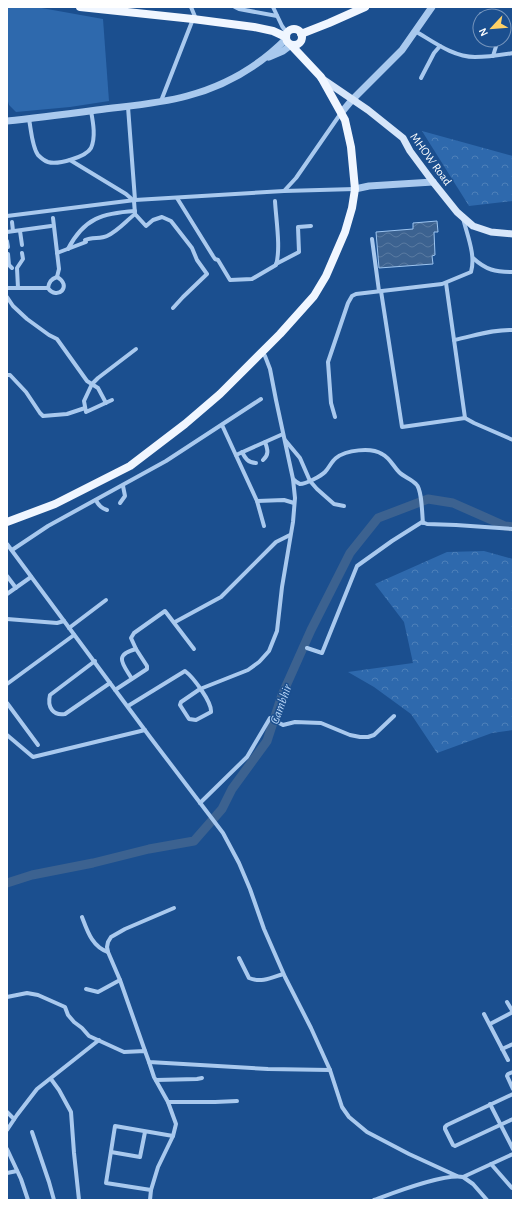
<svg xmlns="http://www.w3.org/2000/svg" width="520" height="1207" viewBox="0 0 520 1207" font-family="'Alegreya Sans',sans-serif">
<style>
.forest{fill:url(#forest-crowns)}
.garden{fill:#2e69ad}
.water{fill:url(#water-waves);stroke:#9cc4f0}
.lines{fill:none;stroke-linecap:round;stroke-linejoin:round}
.river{stroke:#3c6290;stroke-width:9}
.minor{stroke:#a9c9ee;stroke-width:4}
.tertiary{stroke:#a9c9ee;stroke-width:7}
.secondary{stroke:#d6e6fa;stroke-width:7}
.primary{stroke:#f0f6ff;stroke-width:8}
.labels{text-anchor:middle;stroke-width:3;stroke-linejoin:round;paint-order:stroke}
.street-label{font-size:12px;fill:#fff;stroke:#1b4f8f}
.water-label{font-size:13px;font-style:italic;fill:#b5d3f5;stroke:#1b4f8f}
</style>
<defs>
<pattern id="forest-crowns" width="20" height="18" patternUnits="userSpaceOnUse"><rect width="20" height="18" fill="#2e69ad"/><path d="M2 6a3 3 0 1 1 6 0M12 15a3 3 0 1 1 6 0" fill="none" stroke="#4d80b9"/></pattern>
<pattern id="water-waves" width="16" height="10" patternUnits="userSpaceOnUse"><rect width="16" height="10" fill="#3c6290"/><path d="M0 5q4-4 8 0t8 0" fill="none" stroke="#597aa1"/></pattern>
</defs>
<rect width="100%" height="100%" fill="#1b4f8f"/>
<g class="forest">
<polygon points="422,131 513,156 513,201 469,206"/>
<polygon points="484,551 513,559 513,730 492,733 437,753 411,714 374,687 348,672 413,663 404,622 375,584 447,552"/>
</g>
<polygon class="garden" points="7,7 36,7 103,19 109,101 70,107 16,112 9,105 7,98"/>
<polygon class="water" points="437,221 438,232 434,232 435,255 432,256 433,264 379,268 376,232 413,229 413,223"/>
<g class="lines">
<polyline class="river" points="7,883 32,875 93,863 149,849 194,841 222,809 232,789 267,741 282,695 311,630 350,553 378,518 428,499 453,503 505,526 513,527"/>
<g class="minor">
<polyline points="191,7 196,19"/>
<polyline points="235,7 239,9 277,16"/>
<polyline points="273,7 282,26 287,33"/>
<polyline points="481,14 482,16"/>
<path d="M415,31C434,42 453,57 475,57C488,57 500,55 513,53"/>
<polyline points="493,56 498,40"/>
<polyline points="421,78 434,53 440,46"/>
<polyline points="161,101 193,19"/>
<polyline points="128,107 135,200"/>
<path d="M29,119C31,129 32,147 38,155C41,158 45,161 48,162C58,165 86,157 91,148C96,137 93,122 91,111"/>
<polyline points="70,160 126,194 134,201 135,214 146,226 153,220 162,217 171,221 192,248 197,260 207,274 183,297 173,308"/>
<polyline points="284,191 296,178 341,113"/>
<path d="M177,198L213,256L215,259L218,260L230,280L252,279L276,265C281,249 276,219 275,201"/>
<polyline points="7,216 135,200 284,191 355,189"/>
<polyline points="53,218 59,269 57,277"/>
<polyline points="12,222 13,231"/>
<polyline points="20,231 22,245"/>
<polyline points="7,232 51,226"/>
<polyline points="372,239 379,291"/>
<path d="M85,240C92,237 101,239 107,236C118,231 126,221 135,214"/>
<polyline points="7,241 8,247"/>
<path d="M68,249C84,218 103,213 135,211"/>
<polyline points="57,253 86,242"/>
<polyline points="8,254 9,265 12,268"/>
<path d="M473,258C486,270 495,272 513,272"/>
<polyline points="276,264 299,252 298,227 311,226"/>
<polyline points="446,283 465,418"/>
<path d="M7,288H48C57,301 73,286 57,277C51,279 49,282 48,288"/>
<polyline points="18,288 17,268 23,259 22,253"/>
<polyline points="381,291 402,427 465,418 474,423 513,440"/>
<polyline points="7,297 13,306 27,319 49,335 57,339 87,381 98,388 106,403"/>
<path d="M454,340C474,336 493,329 513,330"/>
<polyline points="7,375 10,375 26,392 40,413 43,416 67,414 85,408"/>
<polyline points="112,400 86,412 84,401 92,384 98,378 136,349"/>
<path d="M335,417L331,403L328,362L348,303L352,296L356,294L442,284L471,272C476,255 467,235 463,218"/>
<polyline points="222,425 257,501 264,526"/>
<polyline points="285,440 300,458 310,481 317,489 334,504 344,506"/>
<polyline points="265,442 283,434"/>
<path d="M242,452C245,458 248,463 256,463"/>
<path d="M236,455L265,442C268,450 269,455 263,460"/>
<path d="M293,479C295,481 297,483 300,484C306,484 321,476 325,472C329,468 331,462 336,458C346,450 371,447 382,454C390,458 393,466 399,472C404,477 411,479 416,484C422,489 422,514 423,523"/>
<path d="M96,500C98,505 101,508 107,510"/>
<polyline points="257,501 284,500 294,503"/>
<polyline points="120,503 125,496 123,486"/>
<polyline points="7,544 150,737 223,833 239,863 250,889 264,929 285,977 311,1028 330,1070 268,1069 149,1062 145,1051 124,1052 89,1036 82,1028 74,1022 68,1015 65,1007 38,995 27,993 7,997"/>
<polyline points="12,550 48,526 166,461 261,399"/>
<polyline points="7,576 16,588"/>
<polyline points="7,594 31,577"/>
<polyline points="7,619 57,623 64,621"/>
<polyline points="175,622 221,597 276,542 290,535"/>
<polyline points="69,628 106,600"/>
<polyline points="307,648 322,653 357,566 392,541 422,522 427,524 456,525 513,529"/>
<polyline points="136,649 131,638 134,633 165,611 194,649"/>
<path d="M95,661L50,695C47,707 53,716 65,714L110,683"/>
<polyline points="260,661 269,651 277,631 282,587 293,522 295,498 293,479 276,400 270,369 265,356 262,352"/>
<polyline points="7,684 74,635"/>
<path d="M115,690L147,669V666L136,649C113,655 123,664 132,679"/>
<polyline points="7,703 38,745"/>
<path d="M128,706L185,671C193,677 212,702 211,712L196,720L189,719L180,705L181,702L200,689L248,670L259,662"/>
<polyline points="7,735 33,757 145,730"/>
<polyline points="200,803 247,757 270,718 283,725 295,722 321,723 350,735 360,737 368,737 374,735 394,716"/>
<path d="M82,917C87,930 92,947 108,952L120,980L145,1051"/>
<polyline points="108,952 107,947 108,942 111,937 125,929 174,908"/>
<path d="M239,958L249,978C261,983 271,978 283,974"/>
<polyline points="86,989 98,992 120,980"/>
<polyline points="507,1002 513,1012"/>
<polyline points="484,1014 508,1060"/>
<polyline points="490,1024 513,1012"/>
<polyline points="502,1049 513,1044"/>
<polyline points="149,1062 154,1077 168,1102 176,1124 173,1136 158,1167 151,1190 150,1200"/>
<polyline points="330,1070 342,1107 349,1117 367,1132 409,1154 457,1176"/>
<polyline points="513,1072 508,1074 507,1076 513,1089"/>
<polyline points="51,1079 59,1090 71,1112 74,1153 79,1200"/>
<polyline points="156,1080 197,1079 202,1078"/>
<polyline points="513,1094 447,1125 445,1127 445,1129 453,1145 455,1146 513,1119"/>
<polyline points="168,1102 215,1102 237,1101"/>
<polyline points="490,1104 513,1149"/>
<polyline points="7,1112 14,1119"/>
<polyline points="7,1130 17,1115 37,1089 99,1040"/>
<polyline points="32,1132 49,1182 54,1200"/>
<polyline points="7,1149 21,1179 28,1200"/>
<polyline points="111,1152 140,1157 145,1132"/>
<polyline points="491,1164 512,1188 513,1187"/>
<polyline points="7,1173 17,1171"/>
<polyline points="463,1177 473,1184 487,1200"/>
<polyline points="151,1190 106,1183 115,1126 173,1136"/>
<path d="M374,1200C393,1193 444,1173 463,1177L513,1154"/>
</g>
<g class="tertiary">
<polyline points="269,57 283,51 291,45"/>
<polyline points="341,113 352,100 402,50 432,7"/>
<path d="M7,121C37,118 67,114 97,110C127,106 158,104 187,96C225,86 259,66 286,39"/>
<polyline points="355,189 369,186 433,182"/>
</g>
<polyline class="secondary" points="321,78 368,110 403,138 410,151 433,182 457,212 473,226 491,232 513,234"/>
<g class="primary">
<polyline points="80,7 193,19 254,27 273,31 286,37"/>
<circle cx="294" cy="37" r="8"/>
<polyline points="301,34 329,23 365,7"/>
<polyline points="7,522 55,504 130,466 185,424 220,394 280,334 314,296 326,276 345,232 352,208 355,189 351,147 345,120 321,77 291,45"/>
</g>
</g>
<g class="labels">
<g class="street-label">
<text transform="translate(431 159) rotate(54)" y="4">MHOW Road</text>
</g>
<g class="water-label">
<text transform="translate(280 704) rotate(-70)" y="5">Gambhir</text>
</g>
</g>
<rect width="520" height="1207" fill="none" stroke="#ffffff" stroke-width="16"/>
<g transform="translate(492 28) rotate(244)"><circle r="19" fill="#1b4f8f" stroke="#7695bc"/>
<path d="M0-3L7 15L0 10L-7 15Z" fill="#ffd166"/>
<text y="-6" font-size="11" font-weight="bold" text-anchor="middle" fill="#ffffff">N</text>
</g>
</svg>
